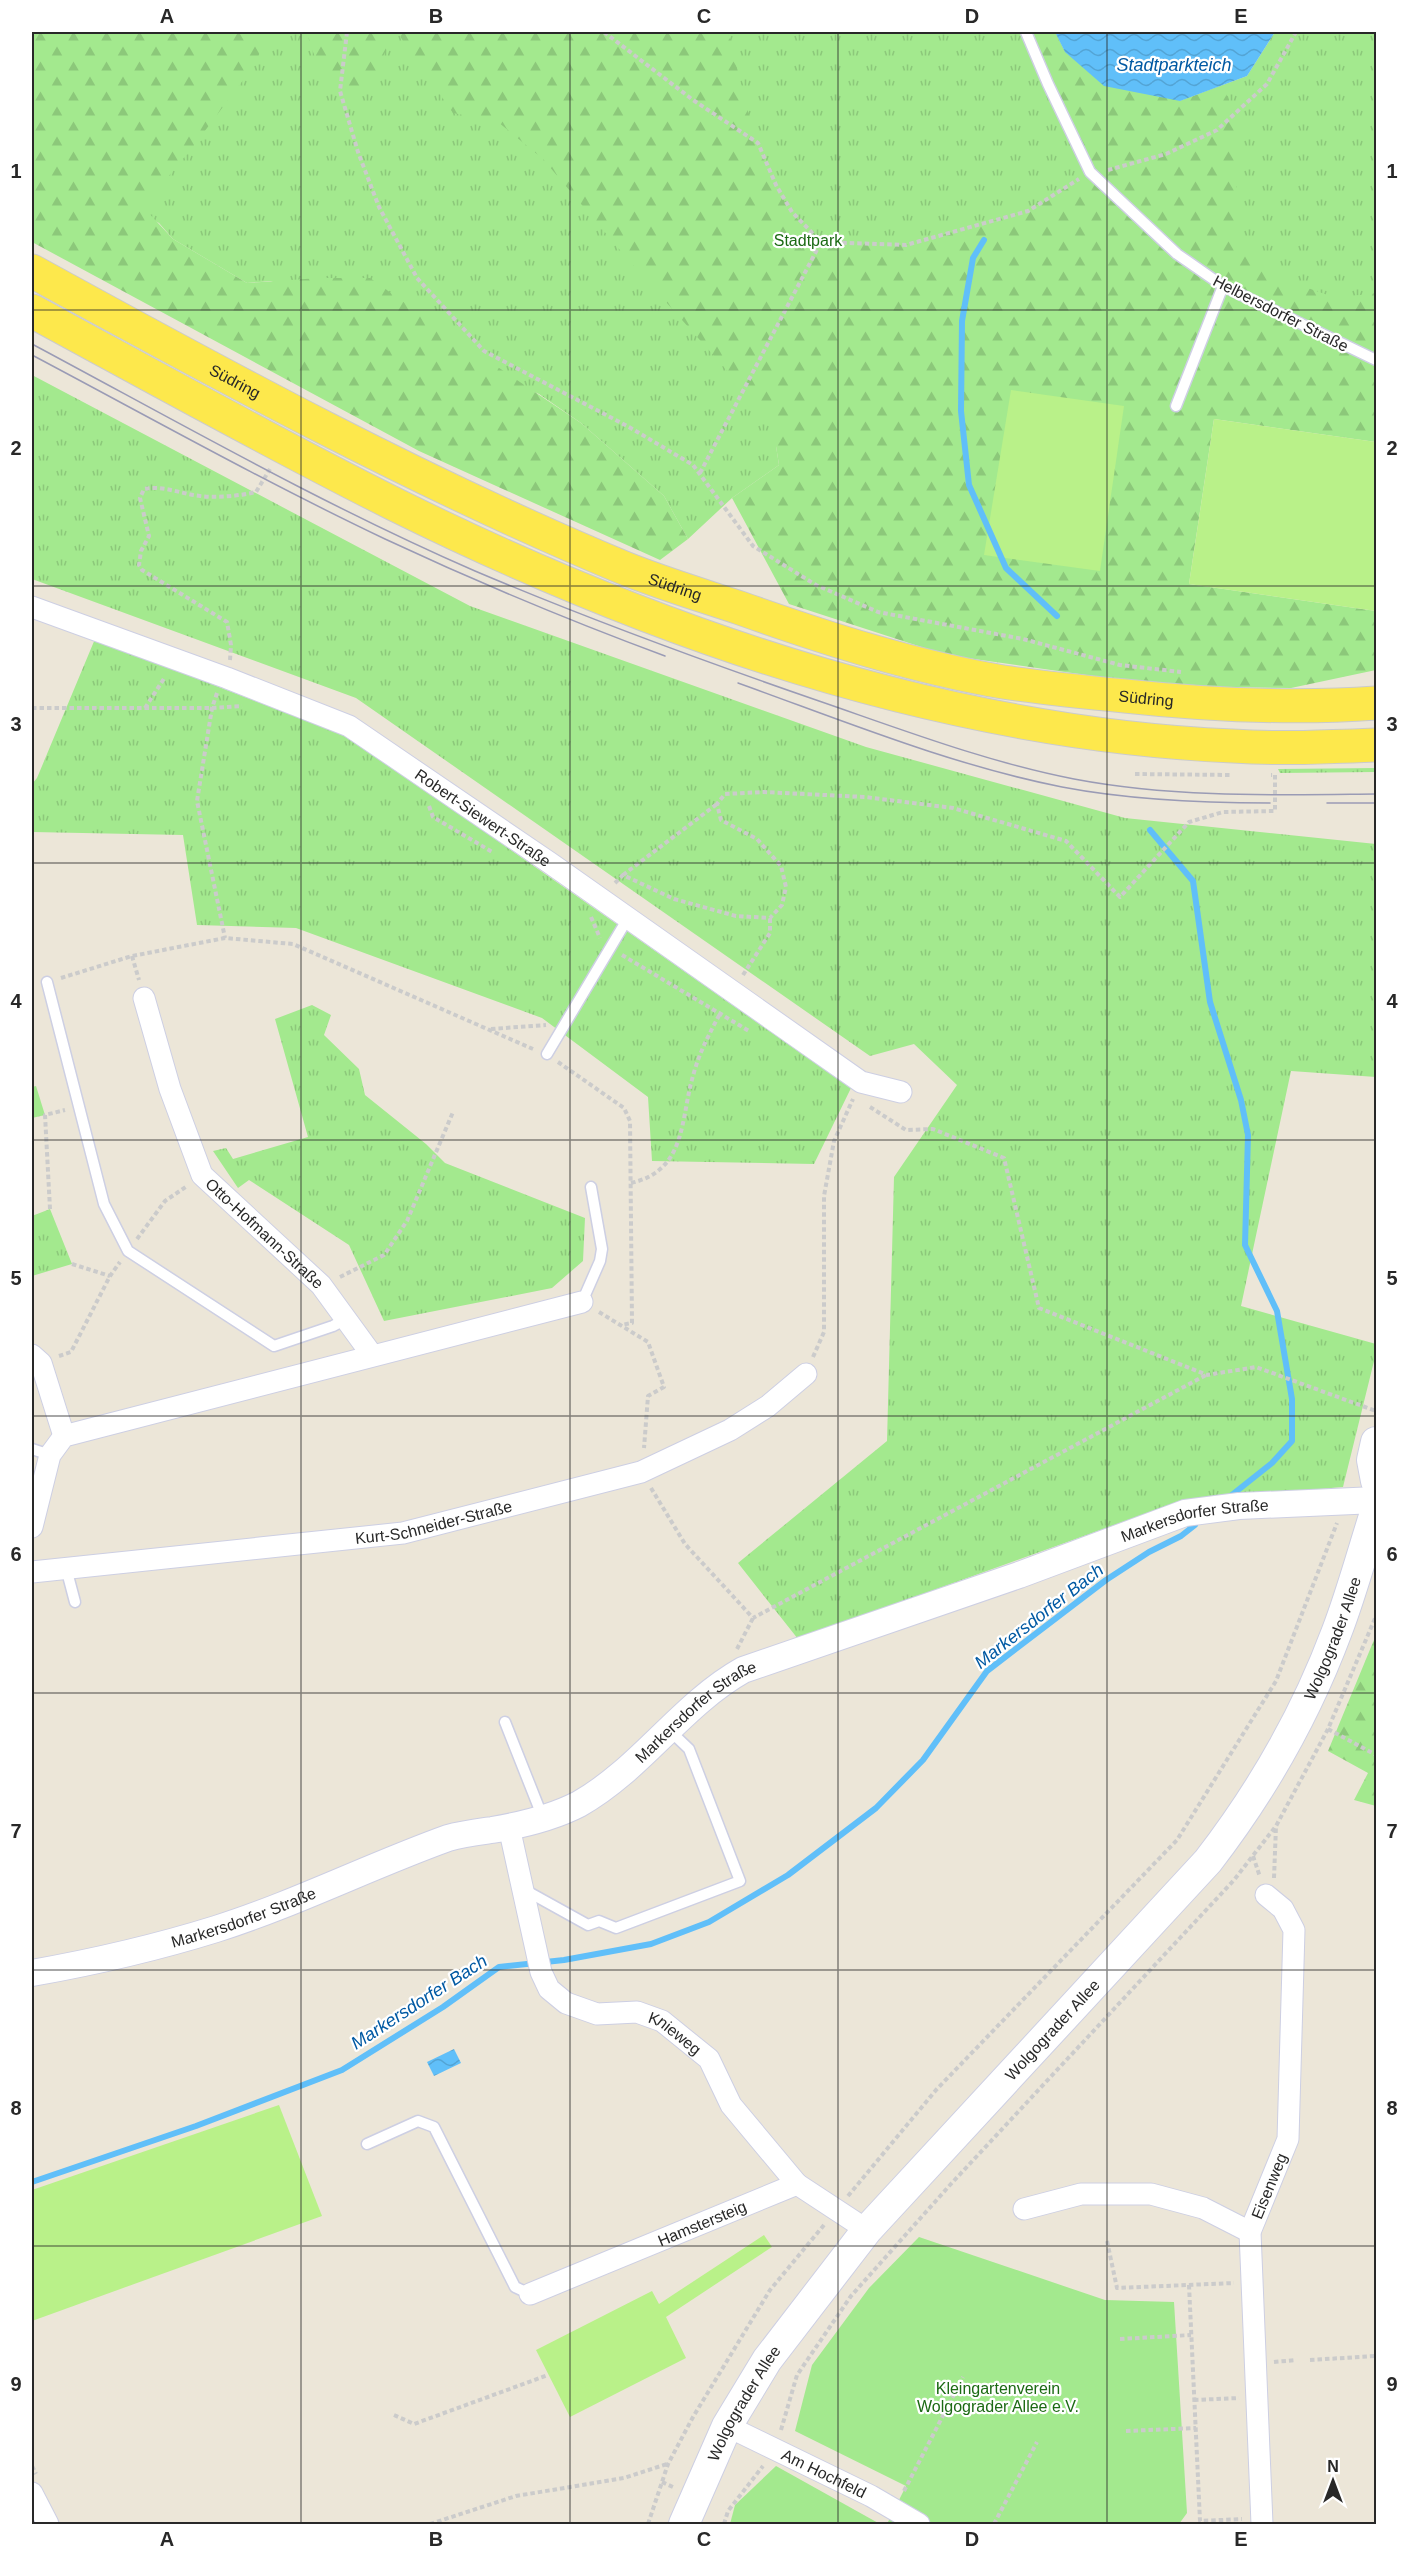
<svg xmlns="http://www.w3.org/2000/svg" width="1408" height="2556" viewBox="0 0 1408 2556" font-family="Helvetica,sans-serif">
<style>
.grass{fill:url(#grass-tufts)}
.forest{fill:url(#forest-firs)}
.garden{fill:#a3e98e}
.pitch{fill:#b9f189}
.water{fill:url(#water-waves)}
.lines{fill:none;stroke-linecap:round;stroke-linejoin:round}
.stream{stroke:#60bff9;stroke-width:6}
.service-casing{stroke:#cdcfe3;stroke-width:13}
.minor-casing{stroke:#cdcfe3;stroke-width:23}
.tertiary-casing{stroke:#cdcfe3;stroke-width:28}
.secondary-casing{stroke:#cdcfe3;stroke-width:32}
.primary-casing{stroke:#cbcbcb;stroke-width:35}
.path{stroke:#cbcbcb;stroke-width:4;stroke-dasharray:4.5 3;stroke-linecap:butt}
.service{stroke:#fff;stroke-width:10}
.minor{stroke:#fff;stroke-width:21}
.tertiary{stroke:#fff;stroke-width:26}
.secondary{stroke:#fff;stroke-width:30}
.primary{stroke:#fde84c;stroke-width:33}
.tram{stroke:#9a9bb5;stroke-width:1.5}
.grid{fill:none;stroke:#282828;stroke-width:1.5;stroke-opacity:0.55}
.labels{text-anchor:middle;stroke-width:4.5;stroke-linejoin:round;paint-order:stroke}
.park-label{font-size:16px;fill:#1b6a13;stroke:#fff}
.street-label{font-size:16px;fill:#282828;stroke:#fff}
.water-label{font-size:18px;font-style:italic;fill:#0159a3;stroke:#fff}
.neatline{fill:none;stroke:#282828;stroke-width:2}
.grid-label{font-size:20px;text-anchor:middle;font-weight:bold;fill:#282828}
</style>
<defs>
<pattern id="grass-tufts" width="24" height="20" patternUnits="userSpaceOnUse" patternTransform="scale(1.5)"><rect width="24" height="20" fill="#a3e98e"/><path d="M3 7l-1-3M5 7V3M7 7l1-3M15 17l-1-3M17 17v-4M19 17l1-3" fill="none" stroke="#8cc87a"/></pattern>
<pattern id="forest-firs" width="22" height="20" patternUnits="userSpaceOnUse" patternTransform="scale(1.5)"><rect width="22" height="20" fill="#a3e98e"/><path d="M5 1l3.5 6h-7zM16 11l3.5 6h-7z" fill="#8cc87a"/></pattern>
<pattern id="water-waves" width="16" height="10" patternUnits="userSpaceOnUse" patternTransform="scale(1.5)"><rect width="16" height="10" fill="#60bff9"/><path d="M0 5q4-4 8 0t8 0" fill="none" stroke="#53a4d5"/></pattern>
</defs>
<rect width="100%" height="100%" fill="#ece6d8"/>
<g class="grass">
<polygon points="32,32 1055,32 1065,52 1180,101 1247,76 1275,32 1376,32 1376,413 1002,367 776,446 779,465 732,498 688,539 664,496 581,423 539,394 271,281 247,283 173,239 159,223 116,202"/>
<polygon points="32,375 470,606 866,747 1125,818 1376,844 1376,1077 1291,1071 1241,1306 1376,1344 1376,1353 1343,1487 1181,1501 798,1639 738,1563 887,1441 894,1177 957,1085 914,1044 870,1056 356,698 32,579"/>
<polygon points="95,639 351,738 851,1088 814,1164 652,1161 648,1097 542,1018 296,928 197,925 183,835 32,832 32,784 37,778"/>
<polygon points="1376,768 1376,772 1280,773 1278,769"/>
<polygon points="312,1005 331,1015 324,1035 359,1069 365,1095 426,1144 445,1163 585,1218 583,1261 552,1288 384,1321 349,1245 249,1180 238,1188 213,1151 226,1148 233,1159 308,1137 275,1019"/>
<polygon points="36,1086 45,1115 32,1118 32,1087"/>
<polygon points="50,1209 72,1264 32,1276 32,1216"/>
</g>
<g class="forest">
<polygon points="32,32 267,32 256,63 192,148 143,207 173,239 247,283 320,278 370,278 444,331 581,423 664,496 688,539 660,560 419,451 32,242"/>
<path d="M307,32H384L386,50L365,97C330,77 317,74 307,32Z"/>
<path d="M397,32H728C743,88 756,165 792,212C800,223 811,233 821,242L906,245L1028,211L1090,172L1026,32H1055L1065,52L1180,101L1223,85L1240,133L1236,175L1239,249L1288,281L1336,298L1376,293V442L1214,419L1189,584L1376,611V670L1291,688L1163,686L946,655L789,604L732,498L779,465L772,421L625,256L543,159L498,122L453,113Z"/>
<polygon points="1376,1635 1376,1806 1354,1800 1368,1773 1328,1751"/>
</g>
<g class="garden">
<polygon points="919,2237 1105,2300 1174,2302 1187,2513 1179,2524 887,2524 906,2486 795,2431 812,2365 869,2288"/>
<polygon points="776,2466 880,2524 730,2524 735,2505"/>
</g>
<g class="pitch">
<polygon points="1011,390 1124,406 1100,571 984,555"/>
<polygon points="1214,419 1376,442 1376,611 1189,584"/>
<polygon points="279,2105 322,2216 32,2321 32,2190"/>
<polygon points="764,2235 772,2247 666,2317 686,2358 570,2417 536,2350 652,2291 659,2304"/>
</g>
<g class="water">
<polygon points="1055,32 1275,32 1247,76 1180,101 1104,86 1065,52"/>
<polygon points="454,2049 461,2063 434,2076 427,2062"/>
</g>
<g class="lines">
<g class="stream">
<polyline points="984,240 973,258 962,321 961,411 969,485 1006,568 1057,616"/>
<polyline points="1150,830 1193,881 1210,1002 1241,1100 1248,1135 1245,1245 1277,1311 1292,1399 1292,1441 1272,1463 1228,1498"/>
<polyline points="32,2182 196,2126 342,2070 443,2007 499,1967 564,1960 651,1944 709,1922 788,1875 876,1808 923,1760 987,1671 1106,1580 1149,1552 1181,1536 1195,1525"/>
</g>
<defs>
<g id="service">
<polyline points="1026,32 1048,84 1090,172 1177,254 1223,286 1376,360"/>
<polyline points="1176,406 1223,286"/>
<polyline points="47,982 104,1204 128,1251 274,1346 333,1326 346,1319"/>
<polyline points="547,1054 628,918"/>
<polyline points="582,1302 600,1261 602,1249 591,1187"/>
<polyline points="32,1449 50,1455"/>
<polyline points="66,1568 75,1602"/>
<polyline points="505,1722 543,1818"/>
<polyline points="523,1889 588,1925 599,1921 616,1928 740,1881 689,1749 668,1729"/>
<polyline points="367,2144 418,2121 434,2127 515,2287 530,2294"/>
</g>
<g id="minor">
<path id="s1" d="M32,607L227,678L349,726L550,863L861,1082L901,1092"/>
<path id="s2" d="M144,998L170,1089L202,1175L321,1285L372,1355"/>
<polyline points="32,1355 41,1363 64,1436"/>
<polyline points="32,1527 50,1455 64,1436 582,1302"/>
<path id="s3" d="M32,1572L403,1533L641,1472L730,1430L768,1406L806,1374"/>
<path id="s4" d="M509,1827L541,1972L549,1989L566,2003L597,2014L637,2012L662,2021L709,2059L731,2105L797,2184"/>
<polyline points="1024,2209 1081,2194 1151,2194 1203,2208 1250,2232"/>
<path id="s5" d="M530,2294L797,2184L867,2230"/>
<path id="s6" d="M727,2426L871,2496L919,2524"/>
<polyline points="32,2493 48,2524"/>
<path id="s7" d="M1262,2524L1250,2232L1288,2139L1294,1930L1283,1909L1266,1895"/>
</g>
<g id="tertiary">
<path id="s8" d="M32,1973C94,1962 155,1948 216,1929C295,1904 370,1866 448,1838C462,1834 478,1832 492,1830C522,1825 552,1818 579,1804C641,1769 681,1705 743,1670L1019,1575L1185,1513L1239,1506L1376,1500"/>
</g>
<g id="secondary">
<polyline points="1376,1442 1372,1460 1376,1481"/>
<path id="s9" d="M684,2524L727,2426L767,2360L867,2230L1208,1861C1262,1791 1306,1714 1337,1631C1352,1592 1363,1550 1376,1510"/>
</g>
<g id="primary">
<path id="s10" d="M32,271C225,377 420,483 624,568C661,583 701,595 740,608C825,638 914,667 1003,682C1043,688 1084,692 1125,696C1208,705 1293,709 1376,703"/>
<path d="M32,311C152,376 272,443 394,504C654,633 940,733 1233,746C1281,749 1328,747 1376,745"/>
</g>
</defs>
<use href="#service" class="service-casing"/>
<use href="#minor" class="minor-casing"/>
<use href="#tertiary" class="tertiary-casing"/>
<use href="#secondary" class="secondary-casing"/>
<use href="#primary" class="primary-casing"/>
<g class="path">
<polyline points="347,32 340,91 358,152 379,207 417,278 484,351 629,427 693,465 753,546 816,585 878,612 1023,639 1120,665 1181,672"/>
<polyline points="604,32 693,100 758,143 776,185 792,212 821,242 906,245 1028,211 1079,179"/>
<polyline points="1108,170 1166,154 1217,130 1267,84 1296,32"/>
<polyline points="700,473 821,242"/>
<path d="M230,660L231,645L227,622L142,570L139,565L141,551L149,536L140,498L144,489C163,485 181,494 200,496C218,498 238,496 256,492L270,469"/>
<polyline points="217,693 212,708 197,801 225,938"/>
<polyline points="32,708 212,708 242,706"/>
<polyline points="145,708 165,677"/>
<polyline points="1135,774 1231,775"/>
<polyline points="429,806 433,817 494,853"/>
<polyline points="623,875 717,804"/>
<polyline points="615,883 623,875 674,899 736,916 770,918 782,905 786,887 781,866 757,839 721,820 717,804 725,794 764,792 865,797 953,808 1066,841 1120,897 1189,822 1223,812 1275,811 1275,775 1271,775"/>
<polyline points="591,917 600,938"/>
<polyline points="622,955 749,1031"/>
<polyline points="132,956 139,980"/>
<polyline points="743,975 770,933 770,918"/>
<polyline points="61,978 132,956 225,938 293,944 533,1049"/>
<polyline points="491,1029 546,1025"/>
<polyline points="558,1062 624,1108 630,1121 632,1323 621,1325"/>
<polyline points="870,1107 906,1130 933,1129 1004,1158 1039,1308 1207,1375 1256,1367 1376,1411"/>
<path d="M631,1183C687,1170 680,1120 693,1076C699,1053 710,1032 721,1012"/>
<polyline points="50,1209 45,1115 65,1110"/>
<polyline points="137,1239 165,1201 187,1186"/>
<polyline points="72,1264 110,1276"/>
<polyline points="340,1277 384,1255 407,1221 453,1112"/>
<polyline points="599,1312 648,1342 664,1387 648,1396 644,1448"/>
<polyline points="59,1356 71,1352 110,1276 120,1262"/>
<polyline points="813,1357 824,1332 824,1196 834,1141 853,1099"/>
<polyline points="651,1488 685,1544 753,1618 1206,1375"/>
<polyline points="737,1649 753,1618"/>
<polyline points="1328,1729 1376,1755"/>
<polyline points="1253,1856 1260,1877"/>
<polyline points="1274,1878 1276,1826"/>
<polyline points="848,2196 936,2090 1177,1840 1276,1681 1337,1523"/>
<polyline points="1107,2241 1117,2288 1234,2283"/>
<polyline points="1189,2285 1200,2521 1242,2519"/>
<polyline points="1120,2339 1191,2335"/>
<polyline points="1310,2360 1376,2356"/>
<polyline points="1274,2362 1296,2360"/>
<polyline points="1194,2400 1239,2398"/>
<polyline points="394,2415 414,2424 548,2375"/>
<polyline points="781,2430 797,2375 851,2296 950,2185 1234,1880 1276,1826 1328,1729 1376,1616"/>
<polyline points="1126,2431 1196,2428"/>
<polyline points="32,2466 36,2474"/>
<polyline points="662,2482 675,2488"/>
<polyline points="904,2491 963,2377"/>
<polyline points="430,2524 516,2496 624,2478 667,2464"/>
<polyline points="648,2524 668,2464 693,2417 770,2290 824,2225"/>
<polyline points="724,2524 728,2511 763,2466"/>
<polyline points="994,2524 1037,2442"/>
<polyline points="1107,2524 1108,2524"/>
</g>
<use href="#service" class="service"/>
<use href="#minor" class="minor"/>
<use href="#tertiary" class="tertiary"/>
<use href="#secondary" class="secondary"/>
<use href="#primary" class="primary"/>
<g class="tram">
<path d="M32,344C178,422 323,505 475,571C588,619 703,661 819,701C903,730 987,762 1074,779C1174,798 1276,795 1376,794"/>
<path d="M32,355C149,417 265,482 385,539C477,582 570,621 665,656"/>
<path d="M738,683C844,721 951,765 1062,787C1130,800 1200,803 1270,803"/>
<polyline points="1327,803 1376,803"/>
</g>
</g>
<path class="grid" d="M301,32V2524M570,32V2524M838,32V2524M1107,32V2524M32,310H1376M32,586H1376M32,863H1376M32,1140H1376M32,1416H1376M32,1693H1376M32,1970H1376M32,2246H1376"/>
<g class="labels">
<g class="park-label">
<text x="808" y="246">Stadtpark</text>
<text x="998" y="2394">Kleingartenverein<tspan x="998" dy="18">Wolgograder Allee e.V.</tspan></text>
</g>
<g class="street-label">
<text transform="translate(1281 313) rotate(27)" y="6">Helbersdorfer Straße</text>
<text dy="6" stroke="none"><textPath href="#s10" startOffset="231">Südring</textPath></text>
<text dy="6" stroke="none"><textPath href="#s10" startOffset="717">Südring</textPath></text>
<text dy="6" stroke="none"><textPath href="#s10" startOffset="1203">Südring</textPath></text>
<text dy="6" stroke="none"><textPath href="#s1" startOffset="501">Robert-Siewert-Straße</textPath></text>
<text dy="6" stroke="none"><textPath href="#s2" startOffset="272">Otto-Hofmann-Straße</textPath></text>
<text dy="6" stroke="none"><textPath href="#s3" startOffset="405">Kurt-Schneider-Straße</textPath></text>
<text dy="6" stroke="none"><textPath href="#s8" startOffset="1264">Markersdorfer Straße</textPath></text>
<text dy="6" stroke="none"><textPath href="#s9" startOffset="1107">Wolgograder Allee</textPath></text>
<text dy="6" stroke="none"><textPath href="#s8" startOffset="724">Markersdorfer Straße</textPath></text>
<text dy="6" stroke="none"><textPath href="#s8" startOffset="219">Markersdorfer Straße</textPath></text>
<text dy="6" stroke="none"><textPath href="#s9" startOffset="621">Wolgograder Allee</textPath></text>
<text dy="6" stroke="none"><textPath href="#s4" startOffset="306">Knieweg</textPath></text>
<text dy="6" stroke="none"><textPath href="#s7" startOffset="342">Eisenweg</textPath></text>
<text dy="6" stroke="none"><textPath href="#s5" startOffset="186">Hamstersteig</textPath></text>
<text dy="6" stroke="none"><textPath href="#s9" startOffset="135">Wolgograder Allee</textPath></text>
<text dy="6" stroke="none"><textPath href="#s6" startOffset="108">Am Hochfeld</textPath></text>
</g>
<g class="water-label">
<text x="1174" y="71">Stadtparkteich</text>
<text transform="translate(1039 1616) rotate(-38)" y="6">Markersdorfer Bach</text>
<text transform="translate(419 2002) rotate(-33)" y="6">Markersdorfer Bach</text>
</g>
</g>
<rect width="1408" height="2556" fill="none" stroke="#ffffff" stroke-width="66"/>
<g transform="translate(1333 2481)" stroke="#ffffff" stroke-width="4.5" paint-order="stroke">
<path d="M0-4.5L10 22L0 15L-10 22Z" fill="#282828"/>
<text y="-9" font-size="16" font-weight="bold" text-anchor="middle" fill="#282828">N</text>
</g>
<rect x="33" y="33" width="1342" height="2490" class="neatline"/>
<g class="grid-label">
<text x="167" y="23">A</text>
<text x="436" y="23">B</text>
<text x="704" y="23">C</text>
<text x="972" y="23">D</text>
<text x="1241" y="23">E</text>
<text x="16" y="178">1</text>
<text x="1392" y="178">1</text>
<text x="16" y="455">2</text>
<text x="1392" y="455">2</text>
<text x="16" y="731">3</text>
<text x="1392" y="731">3</text>
<text x="16" y="1008">4</text>
<text x="1392" y="1008">4</text>
<text x="16" y="1285">5</text>
<text x="1392" y="1285">5</text>
<text x="16" y="1561">6</text>
<text x="1392" y="1561">6</text>
<text x="16" y="1838">7</text>
<text x="1392" y="1838">7</text>
<text x="16" y="2115">8</text>
<text x="1392" y="2115">8</text>
<text x="16" y="2391">9</text>
<text x="1392" y="2391">9</text>
<text x="167" y="2546">A</text>
<text x="436" y="2546">B</text>
<text x="704" y="2546">C</text>
<text x="972" y="2546">D</text>
<text x="1241" y="2546">E</text>
</g>
</svg>
